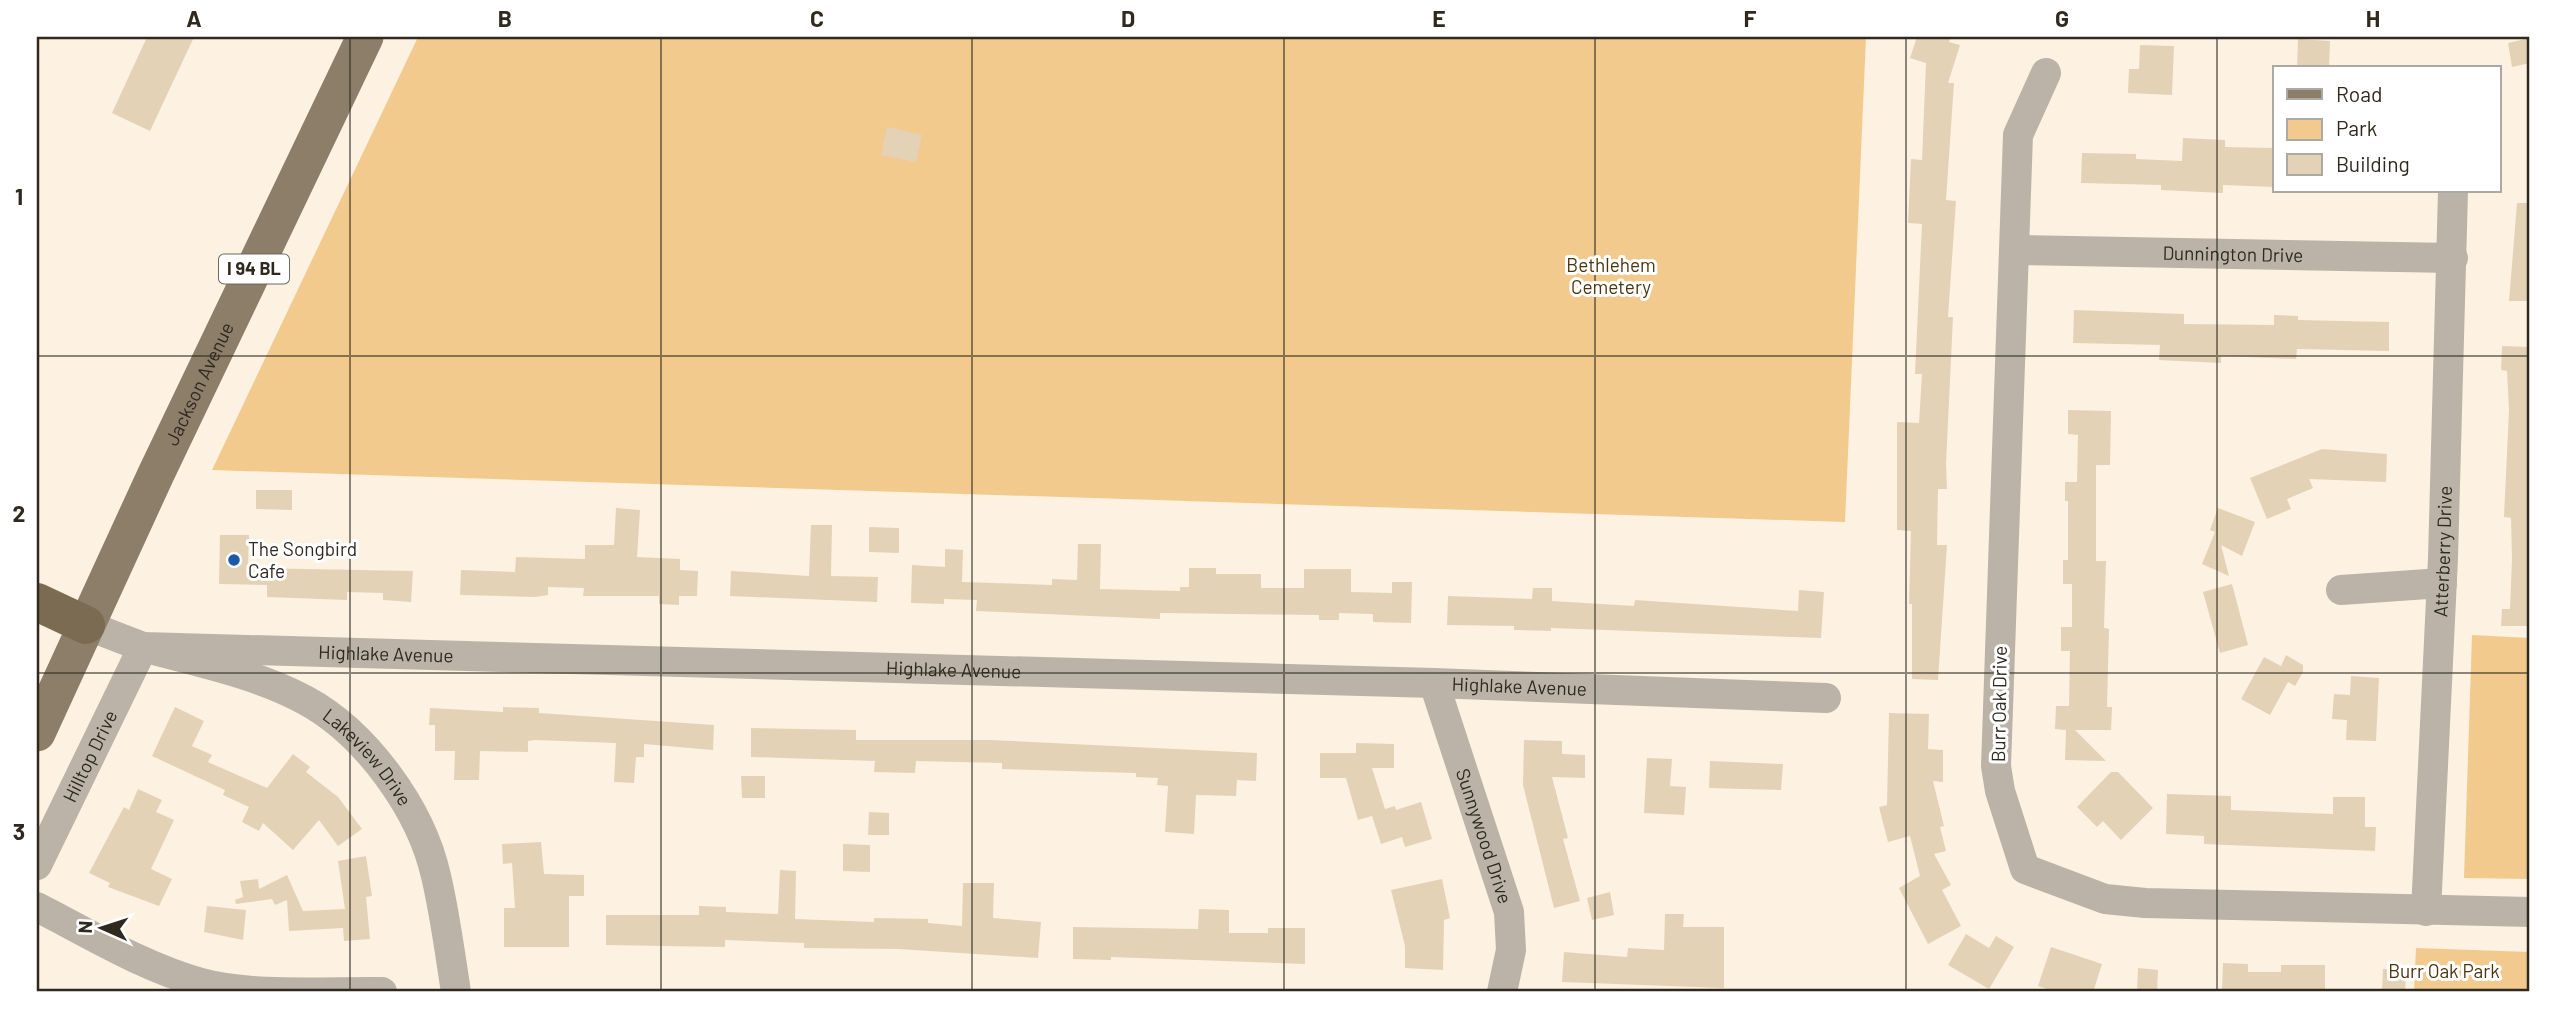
<svg xmlns="http://www.w3.org/2000/svg" width="2567" height="1029" viewBox="0 0 2567 1029" font-family="Barlow,sans-serif">
<style>
.green{fill:#f2ca8d}
.building{fill:#e4d2b7}
.lines{fill:none;stroke-linecap:round;stroke-linejoin:round}
.minor{stroke:#bbb3a8;stroke-width:30}
.major{stroke:#8c7e69;stroke-width:37}
.highway{stroke:#7b6b53;stroke-width:38}
.grid{fill:none;stroke:#30291f;stroke-width:2;stroke-opacity:0.55}
.poi-dot{fill:#1c59aa;stroke:#fff;stroke-width:2.5}
.labels{text-anchor:middle;stroke-width:6;stroke-linejoin:round;paint-order:stroke}
.shield{fill:#fff;stroke:#6e6962;stroke-width:2}
.shield-label{font-size:18px;font-weight:bold;fill:#30291f}
.street-label{font-size:19px;fill:#30291f;stroke:#fff}
.park-label{font-size:19px;fill:#4c350e;stroke:#fff}
.poi-label{font-size:19px;fill:#30291f;stroke:#fff;text-anchor:start}
.neatline{fill:none;stroke:#30291f;stroke-width:2.5}
.grid-label{font-size:23px;text-anchor:middle;font-weight:bold;fill:#30291f}
</style>
<rect width="100%" height="100%" fill="#fdf1e1"/>
<g class="green">
<polygon points="418,37 1866,37 1845,522 212,470"/>
<polygon points="2472,635 2530,638 2530,879 2464,878"/>
<polygon points="2416,948 2530,952 2530,992 2414,992"/>
</g>
<g class="building">
<polygon points="147,37 194,37 150,131 112,113"/>
<polygon points="1917,37 1951,37 1949,42 1960,45 1948,83 1954,83 1946,200 1956,201 1948,317 1953,317 1946,464 1947,489 1938,489 1937,545 1947,545 1938,680 1912,679 1912,604 1909,604 1911,531 1897,530 1897,422 1919,423 1922,374 1915,374 1922,224 1908,223 1911,159 1922,160 1926,63 1910,58"/>
<polygon points="2530,38 2530,63 2512,67 2508,43"/>
<polygon points="2298,39 2330,41 2329,68 2297,68"/>
<polygon points="2140,45 2174,46 2172,95 2128,93 2129,69 2139,69"/>
<polygon points="887,127 922,135 916,162 881,155"/>
<polygon points="2183,138 2225,140 2225,147 2275,148 2275,187 2223,185 2223,193 2161,190 2161,185 2081,183 2082,153 2136,154 2136,159 2182,161"/>
<polygon points="2517,203 2530,203 2530,301 2509,301"/>
<polygon points="2074,310 2184,314 2184,324 2274,325 2274,315 2298,316 2298,320 2389,322 2389,351 2297,349 2296,359 2221,356 2221,363 2159,360 2160,345 2073,343"/>
<polygon points="2502,346 2530,347 2530,626 2501,626 2502,609 2510,609 2512,559 2511,518 2504,517 2509,410 2507,371 2501,370"/>
<polygon points="2068,410 2111,411 2110,465 2096,465 2096,561 2106,561 2104,628 2109,629 2107,707 2112,707 2111,730 2075,730 2106,761 2065,760 2066,730 2055,729 2056,706 2069,706 2070,651 2061,651 2061,627 2072,627 2072,584 2063,584 2063,560 2068,560 2068,501 2065,501 2065,482 2077,482 2078,435 2068,434"/>
<polygon points="2322,449 2387,454 2386,482 2309,479 2313,488 2287,499 2291,509 2267,519 2250,478"/>
<polygon points="256,490 292,490 292,510 256,509"/>
<polygon points="616,508 640,510 637,557 680,559 680,570 698,571 697,596 679,596 679,605 659,604 659,596 583,596 584,588 548,587 548,595 535,597 460,595 461,570 515,572 516,557 585,559 585,545 614,545"/>
<polygon points="2218,508 2255,522 2242,556 2221,545 2229,576 2202,564 2215,532 2210,530"/>
<polygon points="811,525 832,525 831,576 878,577 877,602 730,596 731,571 809,576"/>
<polygon points="869,527 899,528 899,553 869,552"/>
<polygon points="220,535 249,535 248,568 413,571 411,602 383,600 383,593 347,592 347,600 267,597 267,585 219,584"/>
<polygon points="1078,544 1101,544 1100,589 1180,591 1180,587 1189,587 1189,568 1216,568 1216,574 1261,574 1261,588 1304,588 1304,569 1351,569 1351,592 1392,593 1392,582 1412,582 1411,623 1373,622 1373,614 1339,613 1339,620 1319,620 1319,615 1160,613 1160,619 976,611 977,600 944,599 944,604 911,603 912,565 945,567 945,549 963,550 962,582 1052,585 1052,579 1077,580"/>
<polygon points="2232,584 2248,645 2220,653 2203,592"/>
<polygon points="1533,588 1552,588 1552,601 1634,606 1635,600 1798,611 1799,590 1824,592 1821,638 1551,628 1551,631 1514,630 1514,626 1447,625 1448,596 1532,599"/>
<polygon points="2286,655 2303,665 2303,672 2295,686 2288,682 2270,715 2241,699 2264,657 2281,666"/>
<polygon points="2351,676 2379,678 2376,741 2346,740 2347,720 2332,719 2334,694 2350,695"/>
<polygon points="175,707 204,721 192,746 212,755 208,762 267,788 293,754 310,767 306,772 338,797 362,829 338,846 319,820 293,850 263,823 259,831 242,822 249,807 223,795 225,790 152,756"/>
<polygon points="503,707 539,708 539,713 714,725 713,750 644,744 644,757 636,757 634,783 614,782 616,743 534,740 528,741 528,752 480,751 479,780 454,780 455,751 435,751 435,725 429,725 430,708 503,712"/>
<polygon points="1889,713 1929,714 1928,749 1943,750 1943,782 1933,781 1944,826 1940,827 1946,851 1934,854 1951,885 1942,890 1961,926 1928,944 1899,888 1920,876 1910,836 1888,842 1879,807 1887,805"/>
<polygon points="751,728 856,730 856,740 991,740 1257,753 1256,781 1237,780 1236,796 1196,795 1194,834 1165,832 1168,786 1157,785 1158,778 1136,777 1136,773 1002,769 1002,763 916,761 915,773 874,772 875,761 751,757"/>
<polygon points="1524,740 1562,741 1562,754 1585,755 1585,778 1552,777 1568,838 1563,839 1580,901 1554,908 1523,785"/>
<polygon points="1356,743 1394,744 1394,768 1372,768 1385,809 1395,806 1396,810 1421,802 1432,839 1405,847 1402,837 1381,844 1372,816 1358,820 1346,778 1320,778 1320,753 1356,753"/>
<polygon points="1647,758 1672,759 1670,786 1686,787 1684,815 1644,813"/>
<polygon points="1710,761 1783,764 1781,790 1709,788"/>
<polygon points="2111,772 2118,772 2153,808 2121,840 2103,821 2097,827 2077,807"/>
<polygon points="741,776 765,776 765,798 742,798"/>
<polygon points="138,789 162,800 156,812 174,820 151,869 172,879 159,906 108,887 110,883 89,873 124,807 129,810"/>
<polygon points="2167,794 2231,796 2231,810 2333,814 2333,797 2365,797 2365,827 2376,827 2375,851 2204,844 2204,836 2166,834"/>
<polygon points="869,812 889,813 889,835 868,835"/>
<polygon points="541,842 544,874 584,875 584,896 569,896 569,947 504,947 504,908 515,908 512,863 503,864 502,844"/>
<polygon points="843,844 870,845 870,872 843,871"/>
<polygon points="366,856 372,896 366,897 370,939 344,941 343,928 289,931 287,900 275,905 272,899 236,904 235,900 243,897 240,881 258,879 259,889 287,875 303,911 345,909 338,861"/>
<polygon points="780,870 796,871 795,919 874,922 874,918 928,919 928,923 962,926 963,883 994,883 993,918 1041,922 1038,958 898,949 804,948 804,943 725,940 725,947 606,945 606,915 699,915 699,906 726,907 726,912 778,914"/>
<polygon points="1442,879 1450,918 1444,920 1443,970 1405,968 1405,946 1391,890"/>
<polygon points="1610,892 1614,915 1592,920 1587,898"/>
<polygon points="207,906 246,910 243,940 204,932"/>
<polygon points="1199,909 1229,910 1229,933 1268,933 1268,928 1305,928 1305,964 1111,957 1111,960 1073,959 1073,927 1198,929"/>
<polygon points="1665,914 1684,914 1683,927 1724,927 1724,988 1562,982 1564,952 1627,957 1628,948 1664,950"/>
<polygon points="1966,934 1989,948 1996,936 2014,947 1989,989 1948,965"/>
<polygon points="2051,947 2102,964 2093,992 2057,992 2038,986"/>
<polygon points="2223,963 2248,964 2248,972 2281,972 2281,965 2325,965 2325,992 2222,992"/>
<polygon points="2138,968 2158,970 2157,992 2137,992"/>
<polygon points="2383,969 2406,970 2405,992 2382,992"/>
</g>
<g class="lines">
<g class="minor">
<polyline points="2046,73 2018,135 1996,766 2000,791 2025,869 2105,899 2145,903 2530,912"/>
<path id="s1" d="M2014,250L2453,258"/>
<polyline points="2341,590 2442,583"/>
<path id="s2" d="M86,625L143,647L1434,683L1826,698"/>
<path id="s3" d="M1434,683L1509,912L1511,950L1502,992"/>
<path id="s4" d="M37,865L143,647C197,662 255,673 305,700C366,733 421,809 436,876C445,914 450,954 456,992"/>
<path d="M37,907C90,934 143,967 201,983C252,997 329,991 382,992"/>
<path id="s5" d="M2426,911L2443,558L2453,191"/>
</g>
<path class="major" id="s6" d="M37,733L156,474L365,37"/>
<polyline class="highway" points="37,602 86,625"/>
</g>
<path class="grid" d="M350,37V992M661,37V992M972,37V992M1284,37V992M1595,37V992M1906,37V992M2217,37V992M37,356H2530M37,673H2530"/>
<circle class="poi-dot" cx="234" cy="560" r="7"/>
<g class="labels">
<rect class="shield" x="219" y="254.5" width="70" height="29" rx="5"/>
<g class="shield-label">
<text x="254" y="275">I 94 BL</text>
</g>
<g class="street-label">
<text dy="7" stroke="none"><textPath href="#s1" startOffset="219">Dunnington Drive</textPath></text>
<text dy="7" stroke="none"><textPath href="#s6" startOffset="385">Jackson Avenue</textPath></text>
<text dy="7" stroke="none"><textPath href="#s5" startOffset="360">Atterberry Drive</textPath></text>
<text dy="7" stroke="none"><textPath href="#s2" startOffset="304">Highlake Avenue</textPath></text>
<text dy="7" stroke="none"><textPath href="#s2" startOffset="872">Highlake Avenue</textPath></text>
<text dy="7" stroke="none"><textPath href="#s2" startOffset="1438">Highlake Avenue</textPath></text>
<text transform="translate(1999 704) rotate(-89)" y="7">Burr Oak Drive</text>
<text dy="7" stroke="none"><textPath href="#s4" startOffset="121">Hilltop Drive</textPath></text>
<text dy="7" stroke="none"><textPath href="#s4" startOffset="499">Lakeview Drive</textPath></text>
<text dy="7" stroke="none"><textPath href="#s3" startOffset="161">Sunnywood Drive</textPath></text>
</g>
<g class="park-label">
<text x="1611" y="272">Bethlehem<tspan x="1611" dy="22">Cemetery</tspan></text>
<text x="2444" y="978">Burr Oak Park</text>
</g>
<g class="poi-label">
<text x="248" y="556">The Songbird<tspan x="248" dy="22">Cafe</tspan></text>
</g>
</g>
<rect width="2567" height="1029" fill="none" stroke="#ffffff" stroke-width="77"/>
<rect x="2273" y="66" width="228" height="126" fill="#ffffff" stroke="#aca9a5" stroke-width="2"/>
<rect x="2287" y="89" width="35" height="10" fill="#8c7e69" stroke="#aca9a5" stroke-width="2"/>
<text x="2336" y="102" font-size="21" fill="#30291f">Road</text>
<rect x="2287" y="119" width="35" height="21" fill="#f2ca8d" stroke="#aca9a5" stroke-width="2"/>
<text x="2336" y="136" font-size="21" fill="#30291f">Park</text>
<rect x="2287" y="154" width="35" height="21" fill="#e4d2b7" stroke="#aca9a5" stroke-width="2"/>
<text x="2336" y="172" font-size="21" fill="#30291f">Building</text>
<g transform="translate(102 928) rotate(273)" stroke="#ffffff" stroke-width="5" paint-order="stroke">
<path d="M0-5L12 26L0 18L-12 26Z" fill="#30291f"/>
<text y="-10" font-size="19" font-weight="bold" text-anchor="middle" fill="#30291f">N</text>
</g>
<rect x="38" y="38" width="2490" height="952" class="neatline"/>
<g class="grid-label">
<text x="194" y="27">A</text>
<text x="505" y="27">B</text>
<text x="817" y="27">C</text>
<text x="1128" y="27">D</text>
<text x="1439" y="27">E</text>
<text x="1750" y="27">F</text>
<text x="2062" y="27">G</text>
<text x="2373" y="27">H</text>
<text x="19" y="205">1</text>
<text x="19" y="522">2</text>
<text x="19" y="840">3</text>
</g>
</svg>
